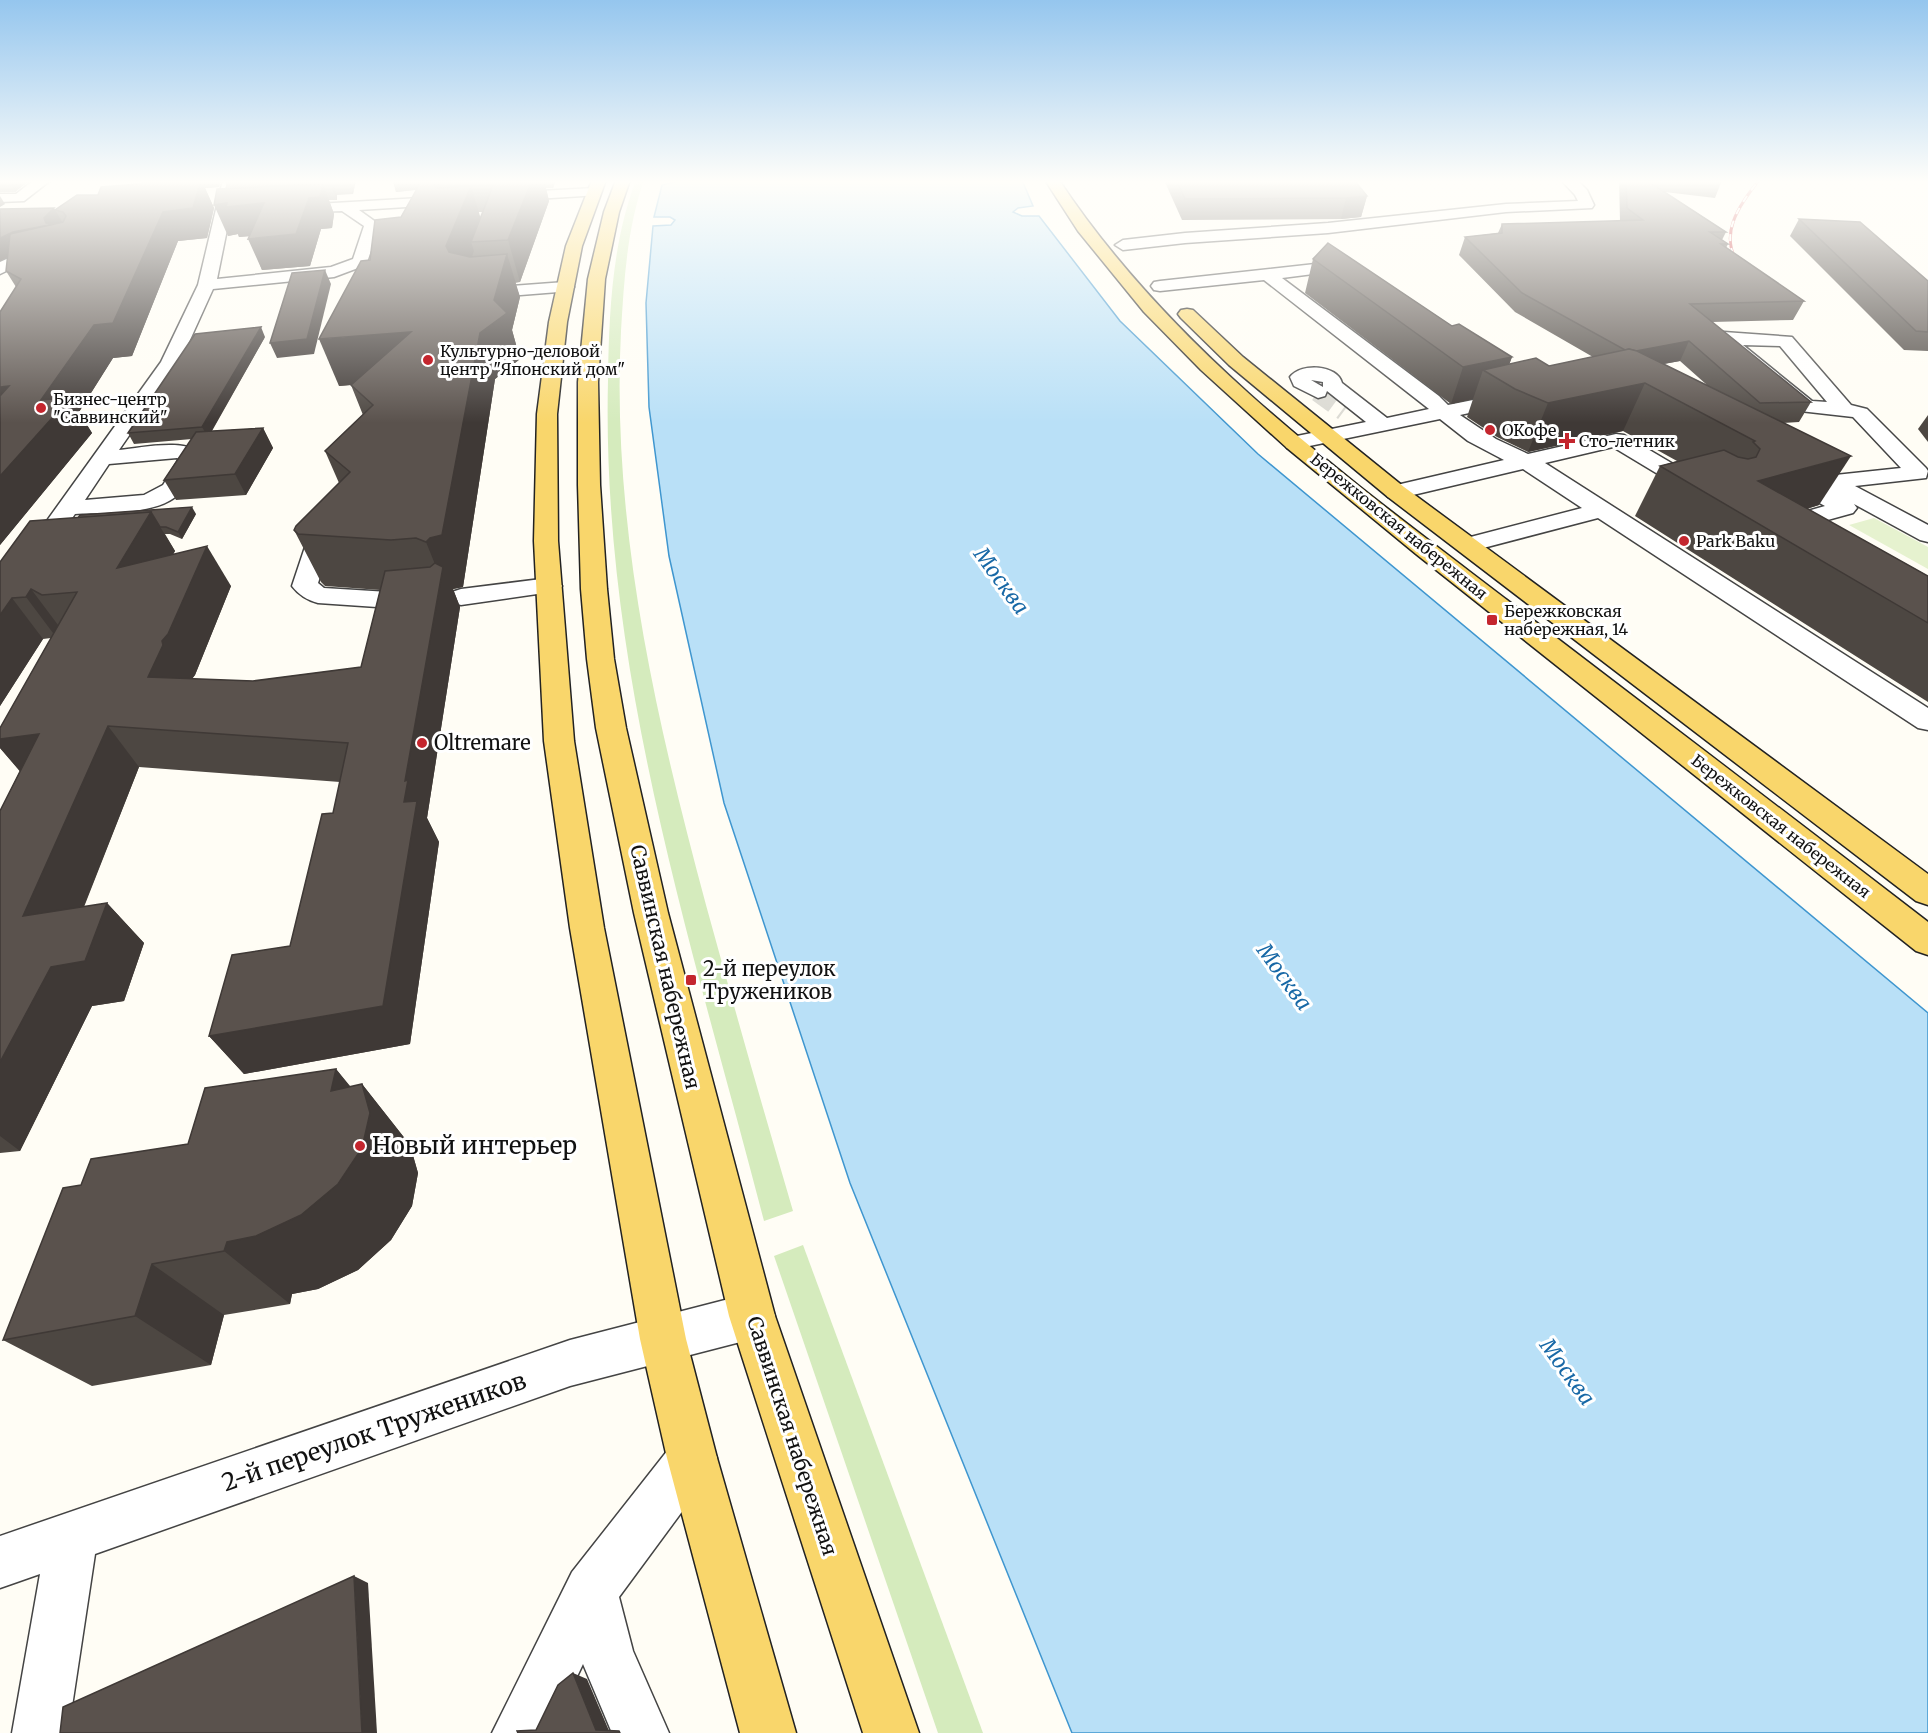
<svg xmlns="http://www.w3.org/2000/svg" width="1928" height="1733" viewBox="0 0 1928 1733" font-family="Merriweather,serif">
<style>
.green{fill:#d5ebbd}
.pitch{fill:#e6f2cf}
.water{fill:#b9e0f7;stroke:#3f96cf;stroke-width:1.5}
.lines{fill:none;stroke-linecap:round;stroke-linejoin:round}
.minor-tunnel{stroke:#dbdad3;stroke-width:20;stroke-dasharray:20 10;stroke-linecap:butt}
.minor-casing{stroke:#444;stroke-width:3}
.major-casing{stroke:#222;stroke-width:3}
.minor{fill:#fff;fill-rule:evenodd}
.major{fill:#f9d66b;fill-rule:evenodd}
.rail-casing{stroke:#c4262e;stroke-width:3}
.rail{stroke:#fff;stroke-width:2;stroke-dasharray:7;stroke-linecap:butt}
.wall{fill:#4d4742;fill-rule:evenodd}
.shaded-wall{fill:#3f3936}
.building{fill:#5a524d;stroke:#3f3936;stroke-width:1.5}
.poi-dot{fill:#c4262e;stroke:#fff;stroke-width:2}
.labels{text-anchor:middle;stroke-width:6;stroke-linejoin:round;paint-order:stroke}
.far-poi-label{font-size:16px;fill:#111;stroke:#fff;text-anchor:start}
.far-street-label{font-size:16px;fill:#111;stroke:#fff}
.poi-label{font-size:20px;fill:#111;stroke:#fff;text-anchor:start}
.street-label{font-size:20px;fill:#111;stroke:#fff}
.water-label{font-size:21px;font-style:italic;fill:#1768a6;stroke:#fff}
.near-poi-label{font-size:24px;fill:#111;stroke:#fff;text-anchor:start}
.near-street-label{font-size:24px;fill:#111;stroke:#fff}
</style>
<rect width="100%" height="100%" fill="#fffdf5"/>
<g class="green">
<path d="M636,180H644C627,228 624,281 621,331C611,525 656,719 706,905C734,1007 763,1109 793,1211L764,1221C692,943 601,671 608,380C609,313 612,243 636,180Z"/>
<polygon points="803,1245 983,1733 938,1733 774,1256"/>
</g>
<polygon class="pitch" points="1874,518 1928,547 1928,569 1849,525"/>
<polygon class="water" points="682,180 1022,180 1033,206 1018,208 1013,212 1022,216 1039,216 1120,321 1258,454 1928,1013 1928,1733 1072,1733 850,1183 724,803 669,556 649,407 646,303 653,226 671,225 675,220 670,217 654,217 662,185"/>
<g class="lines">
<polyline class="minor-tunnel" points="1318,392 1344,411"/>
<defs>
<g id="minor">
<polygon points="34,180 51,180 24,201 0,202 0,194 16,194"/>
<path d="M223,180H237L217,279L331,267L353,259L364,226L342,211L287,213L280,209L282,206L454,196L461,200L454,204L359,210L380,225L366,265L334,277L213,289L180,362L119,450C140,448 190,437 203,456L182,490C164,516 104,512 75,514L9,609L0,612V586L161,362L198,285ZM177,458L179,459L163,485L144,495L85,500L109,464Z"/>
<polygon points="1561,180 1577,180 1587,190 1594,205 1592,208 1506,212 1328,233 1185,243 1123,250 1115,245 1123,240 1185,233 1328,223 1506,204 1578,201 1575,195"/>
<polygon points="594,188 599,189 601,192 599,195 502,201 495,197 502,193"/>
<polygon points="48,246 54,248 56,251 54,254 23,263 0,274 0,262 11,257"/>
<path d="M1324,263L1357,280L1360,284L1357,288H1345L1321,273L1282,278L1439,396L1448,405L1513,392L1520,394L1523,398L1520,402L1460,415L1496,439L1528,454L1616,434L1624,435L1707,484L1710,489L1707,494L1699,496L1691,494L1613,447L1545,463L1928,708V730L1918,728L1598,518L1468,552L1459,550L1456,545L1459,540L1582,508L1523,469L1396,499L1388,497L1385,492L1388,487L1504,460L1468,441L1440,419L1295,449L1287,448L1284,443L1287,438L1366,422L1327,391L1325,396L1318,398L1294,386L1290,377C1301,362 1338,365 1342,383L1387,418L1429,409L1264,280L1160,291L1154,290L1151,286L1154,282L1160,281ZM1311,380L1323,382V387Z"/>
<polygon points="565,282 571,283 574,287 571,291 483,298 466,295 463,291 466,287 483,288"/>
<path d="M1724,332L1792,337L1851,405L1867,409L1926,468L1928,471L1926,478L1855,486L1928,525V542L1920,540L1854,504L1857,508L1853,513L1777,534L1769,532L1765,527L1769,522L1825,506L1782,483L1779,478L1782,473L1790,471L1807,478L1901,468L1853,417L1800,411L1717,342L1715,338L1717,334ZM1743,345L1780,346L1827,402L1812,401Z"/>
<path d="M326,513L334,515L338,520L318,583L324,588L421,594L430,597L434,602L430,607L421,610L318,603C307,600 299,595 292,586L314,520L318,515Z"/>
<polygon points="549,578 558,581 562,586 558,591 461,605 452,602 448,597 452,592 461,589"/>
<polygon points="752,1293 768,1300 775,1316 768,1332 752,1339 570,1386 95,1554 68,1733 12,1733 40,1574 0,1588 0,1536 570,1340"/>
<polygon points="692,1433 709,1441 717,1458 709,1475 619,1597 633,1651 669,1733 612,1733 583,1664 550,1733 492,1733 572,1572 675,1441"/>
</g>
<g id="major">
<polygon points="592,180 606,180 582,246 567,322 557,414 558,541 574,741 604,928 686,1339 717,1458 796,1733 740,1733 667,1458 640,1339 570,928 544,741 534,541 537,414 549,322 566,246"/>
<polygon points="616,180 630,180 619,212 605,279 598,382 600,485 607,589 614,659 626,728 668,913 775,1316 919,1733 863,1733 729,1316 634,913 596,728 587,659 581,589 578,485 578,382 588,279 604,212"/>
<path d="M1045,180H1059C1172,351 1346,477 1507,600C1647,707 1788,814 1928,922V955L1916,951L1416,554L1287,448L1201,370L1144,312L1078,231Z"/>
<polygon points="1187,309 1193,310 1243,357 1404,487 1928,874 1928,905 1916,901 1388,497 1229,365 1181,318 1178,314 1181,310"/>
</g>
</defs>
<use href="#minor" class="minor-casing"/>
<use href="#major" class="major-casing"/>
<use href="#minor" class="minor"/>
<use href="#major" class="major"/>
<defs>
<path id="rail" d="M1740,267C1717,235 1739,206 1759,180"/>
</defs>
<use href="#rail" class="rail-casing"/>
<use href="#rail" class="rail"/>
</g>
<g class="wall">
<polygon points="0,180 30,180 15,192 0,192"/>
<polygon points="158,180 221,180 219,187 205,188 214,208 207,238 178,241 132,356 113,358 79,412 92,433 0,545 16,287 6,271 55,210 98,195 163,182"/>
<polygon points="228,180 356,180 353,194 337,195 337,200 329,200 334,214 332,228 321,229 310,266 262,270 249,236 239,237 238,234 228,236 226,189"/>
<path d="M393,180H556L553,188H546L549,201L520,282L515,283L520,297L512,330L520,359L495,379L463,587L453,589L460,607L427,818L439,842L410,1044L244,1074L209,1036L290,946L333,813L340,782L139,767L84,907L107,903L144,943L124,1001L92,1006L20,1151L0,1153V811L20,771L0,748V728L51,638L43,639L0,706V562L196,514L182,539L170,534H165L175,551L173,554L231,586L195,675L192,679L253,681L361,667L380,590L325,586L321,582L294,530L339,483L325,451L363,415L351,385L339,386L370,260L401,217L416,190L396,192ZM478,212H483L480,218Z"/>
<polygon points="1164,180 1354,180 1367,196 1361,217 1341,219 1182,220"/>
<path d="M1619,180H1722L1715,198L1665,192L1726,232L1722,240L1728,244L1726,248L1804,301L1793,320L1712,322L1811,402L1799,422L1783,423L1819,505L1807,509L1928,576V702L1635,516L1660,466L1677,461L1623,431L1528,452L1497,437L1467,417L1473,399L1451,404L1305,293L1313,259L1512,357L1509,364L1549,366L1593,357L1515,312L1459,255L1465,237L1498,233L1502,224L1620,221ZM1680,361L1707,385L1663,364Z"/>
<polygon points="1799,219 1928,281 1928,351 1904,350 1790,236"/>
<polygon points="265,337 212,431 263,428 273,448 246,495 176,500 164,480 192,439 134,444 128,433"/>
<polygon points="1928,415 1928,442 1918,429"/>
<polygon points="336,1069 350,1087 362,1084 410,1145 418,1173 412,1206 391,1240 358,1270 318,1289 292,1294 290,1304 224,1315 211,1365 92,1386 3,1340 81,1185 188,1144"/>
</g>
<g class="shaded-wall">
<polygon points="9,180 30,180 15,192"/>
<polygon points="177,180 221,180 219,187 205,188 214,208 207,238 178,241 132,356 113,358 79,412 92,433 0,545 0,476 41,400 163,212 182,190"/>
<polygon points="331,180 332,180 337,195 337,200 330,183"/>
<polygon points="347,180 356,180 353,194"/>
<polygon points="403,180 439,180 450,214 430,188 396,192 393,181"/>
<polygon points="532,180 544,180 549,201 520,282 508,240"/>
<polygon points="551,180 556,180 553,188"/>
<polygon points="323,184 334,214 332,228 321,229 310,266 262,270 248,239 309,198"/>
<polygon points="471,186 483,226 471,242 474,251 460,289 446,246"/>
<polygon points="0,196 5,204 0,207"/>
<polygon points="1367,196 1361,217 1341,219 1346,198"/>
<polygon points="227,203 264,203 277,234 239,237 238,234 228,236 214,205"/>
<polygon points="54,208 64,225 24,250 0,261 0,238 44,218"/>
<polygon points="507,254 520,297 512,330 520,359 495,379 463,587 453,589 460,607 427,818 439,842 410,1044 244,1074 209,1036 383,1006 404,802 405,781 441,579 426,542 480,333 494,300"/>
<polygon points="325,270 331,284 314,354 277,358 270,343"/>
<polygon points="261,327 265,337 208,437 202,427"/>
<polygon points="411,332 428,378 339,386 319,339"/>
<polygon points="1689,341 1680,361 1621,372 1630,352"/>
<polygon points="1512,357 1503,382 1483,370 1473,399 1451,404 1463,367"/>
<polygon points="1645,383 1623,431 1528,452 1548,403"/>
<polygon points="9,386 0,424 0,387"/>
<polygon points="263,428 273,448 246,495 235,474"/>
<polygon points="1851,456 1819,505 1757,523 1758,481"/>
<polygon points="192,507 196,514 182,539 178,532"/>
<polygon points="151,512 175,551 144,608 117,568"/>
<polygon points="207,546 231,586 195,675 189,682 148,677 162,641"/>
<polygon points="31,589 61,629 56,637 26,597"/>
<polygon points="12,598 43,639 0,706 0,615"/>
<polygon points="108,726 139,767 64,956 23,916"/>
<polygon points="39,734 29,782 0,748 0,739"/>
<polygon points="107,903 144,943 124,1001 92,1006 20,1151 0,1136 0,1062 51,967"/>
<polygon points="336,1069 369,1109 362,1084 410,1145 418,1173 412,1206 391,1240 358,1270 318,1289 292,1294 290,1304 224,1251 227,1242 331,1091"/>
<polygon points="152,1264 224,1315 211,1365 135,1316"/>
<polygon points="354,1576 368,1583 377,1733 362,1733"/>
<polygon points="573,1673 587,1679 610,1733 596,1730"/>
</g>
<g class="building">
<polygon points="186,180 201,180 193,208 163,212 113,323 94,325 41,400 70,398 0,476 0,396 9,386 0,387 0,312 21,279 6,271 10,234 63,222 66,216 63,212 55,210 77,195 98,195 101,187"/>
<polygon points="228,180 331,180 330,183 226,189"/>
<polygon points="422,180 427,180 437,188 471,186 446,246 449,252 470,257 507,254 494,300 507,313 480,333 442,535 430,538 426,542 416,538 391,540 298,534 294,530 296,526 350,472 325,451 373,405 351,385 411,332 319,339 361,261 370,260 375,220 401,217"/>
<polygon points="492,180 532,180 508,240 471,242 494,183"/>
<polygon points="1176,180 1354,180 1367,196 1346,198 1185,199"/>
<polygon points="1626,180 1646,180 1726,232 1710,232 1728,244 1721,244 1804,301 1690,304 1811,402 1760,403 1689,341 1636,351 1629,349 1625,350 1522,293 1465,237 1502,233 1502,224 1643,220 1627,208"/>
<polygon points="323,184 320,197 309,198 296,234 248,239 264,203 226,207 227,203 214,205 217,189"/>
<polygon points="54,208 44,218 46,223 54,224 13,232 0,238 0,209"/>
<polygon points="1799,219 1860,222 1928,281 1928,332 1916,331"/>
<polygon points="1328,243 1452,326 1459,324 1512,357 1463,367 1313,259"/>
<polygon points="325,270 307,339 270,343 292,273"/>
<polygon points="261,327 202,427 128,433 195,334"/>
<polygon points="1629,349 1637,351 1851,456 1758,481 1928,576 1928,623 1660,466 1724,450 1738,457 1748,459 1756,457 1760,449 1753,442 1755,441 1645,383 1548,403 1515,389 1483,370 1536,358 1549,366"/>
<polygon points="263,428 235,474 164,480 196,432"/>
<polygon points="192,507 178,532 166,527 160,527 151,512 78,518 80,515"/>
<polygon points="151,512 117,568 207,546 168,634 162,641 163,645 148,677 253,681 361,667 385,571 430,567 435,563 443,567 405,781 408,780 404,802 417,801 383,1006 209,1036 232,955 290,946 322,814 333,813 348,743 108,726 23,916 107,903 85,961 51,967 0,1062 0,811 39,734 0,739 0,728 77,592 42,595 31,589 26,597 12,598 0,615 0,562 30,521"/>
<polygon points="336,1069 331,1091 362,1084 370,1113 362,1148 338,1184 301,1215 256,1236 227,1242 224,1251 152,1264 135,1316 3,1340 63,1188 81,1185 91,1159 188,1144 205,1088"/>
<polygon points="354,1576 362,1733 60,1733 63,1707"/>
<polygon points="573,1673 596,1730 619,1731 620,1733 518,1733 517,1731 536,1730 558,1685"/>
</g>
<linearGradient id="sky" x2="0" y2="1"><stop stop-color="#95c6ee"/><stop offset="0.43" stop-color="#fffefa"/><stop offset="1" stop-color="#fffefa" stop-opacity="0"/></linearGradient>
<rect width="1928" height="423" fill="url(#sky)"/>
<g class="poi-dot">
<circle cx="428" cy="360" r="6"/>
<circle cx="41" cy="408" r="6"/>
<circle cx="1490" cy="430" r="6"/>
<path d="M1564 432h6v6h6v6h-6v6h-6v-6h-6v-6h6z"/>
<circle cx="1684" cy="541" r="6"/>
<rect x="1486" y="614" width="12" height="12" rx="3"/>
<circle cx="422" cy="743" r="6"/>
<rect x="685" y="974" width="12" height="12" rx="3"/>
<circle cx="360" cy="1146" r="6"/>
</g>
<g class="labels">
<g class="far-poi-label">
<text x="440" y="357">Культурно-деловой<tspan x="440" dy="18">центр "Японский дом"</tspan></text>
<text x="53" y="405">Бизнес-центр<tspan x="53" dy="18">"Саввинский"</tspan></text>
<text x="1502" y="436">ОКофе</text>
<text x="1579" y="447">Сто-летник</text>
<text x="1696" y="547">Park Baku</text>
<text x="1504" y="617">Бережковская<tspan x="1504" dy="18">набережная, 14</tspan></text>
</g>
<g class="far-street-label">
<text transform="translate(1399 526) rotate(39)" y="6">Бережковская набережная</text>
<text transform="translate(1781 826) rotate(38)" y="6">Бережковская набережная</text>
</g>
<g class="poi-label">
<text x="434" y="750">Oltremare</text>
<text x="703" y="976">2-й переулок<tspan x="703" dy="23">Тружеников</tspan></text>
</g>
<g class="street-label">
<text transform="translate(665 967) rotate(77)" y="7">Саввинская набережная</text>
<text transform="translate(792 1436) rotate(72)" y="7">Саввинская набережная</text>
</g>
<g class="water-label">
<text transform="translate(1001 581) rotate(54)" y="7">Москва</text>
<text transform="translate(1284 977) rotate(54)" y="7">Москва</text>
<text transform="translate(1567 1372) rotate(54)" y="7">Москва</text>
</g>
<g class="near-poi-label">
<text x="372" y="1154">Новый интерьер</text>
</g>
<g class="near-street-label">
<text transform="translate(374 1432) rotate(-19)" y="8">2-й переулок Тружеников</text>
</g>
</g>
</svg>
